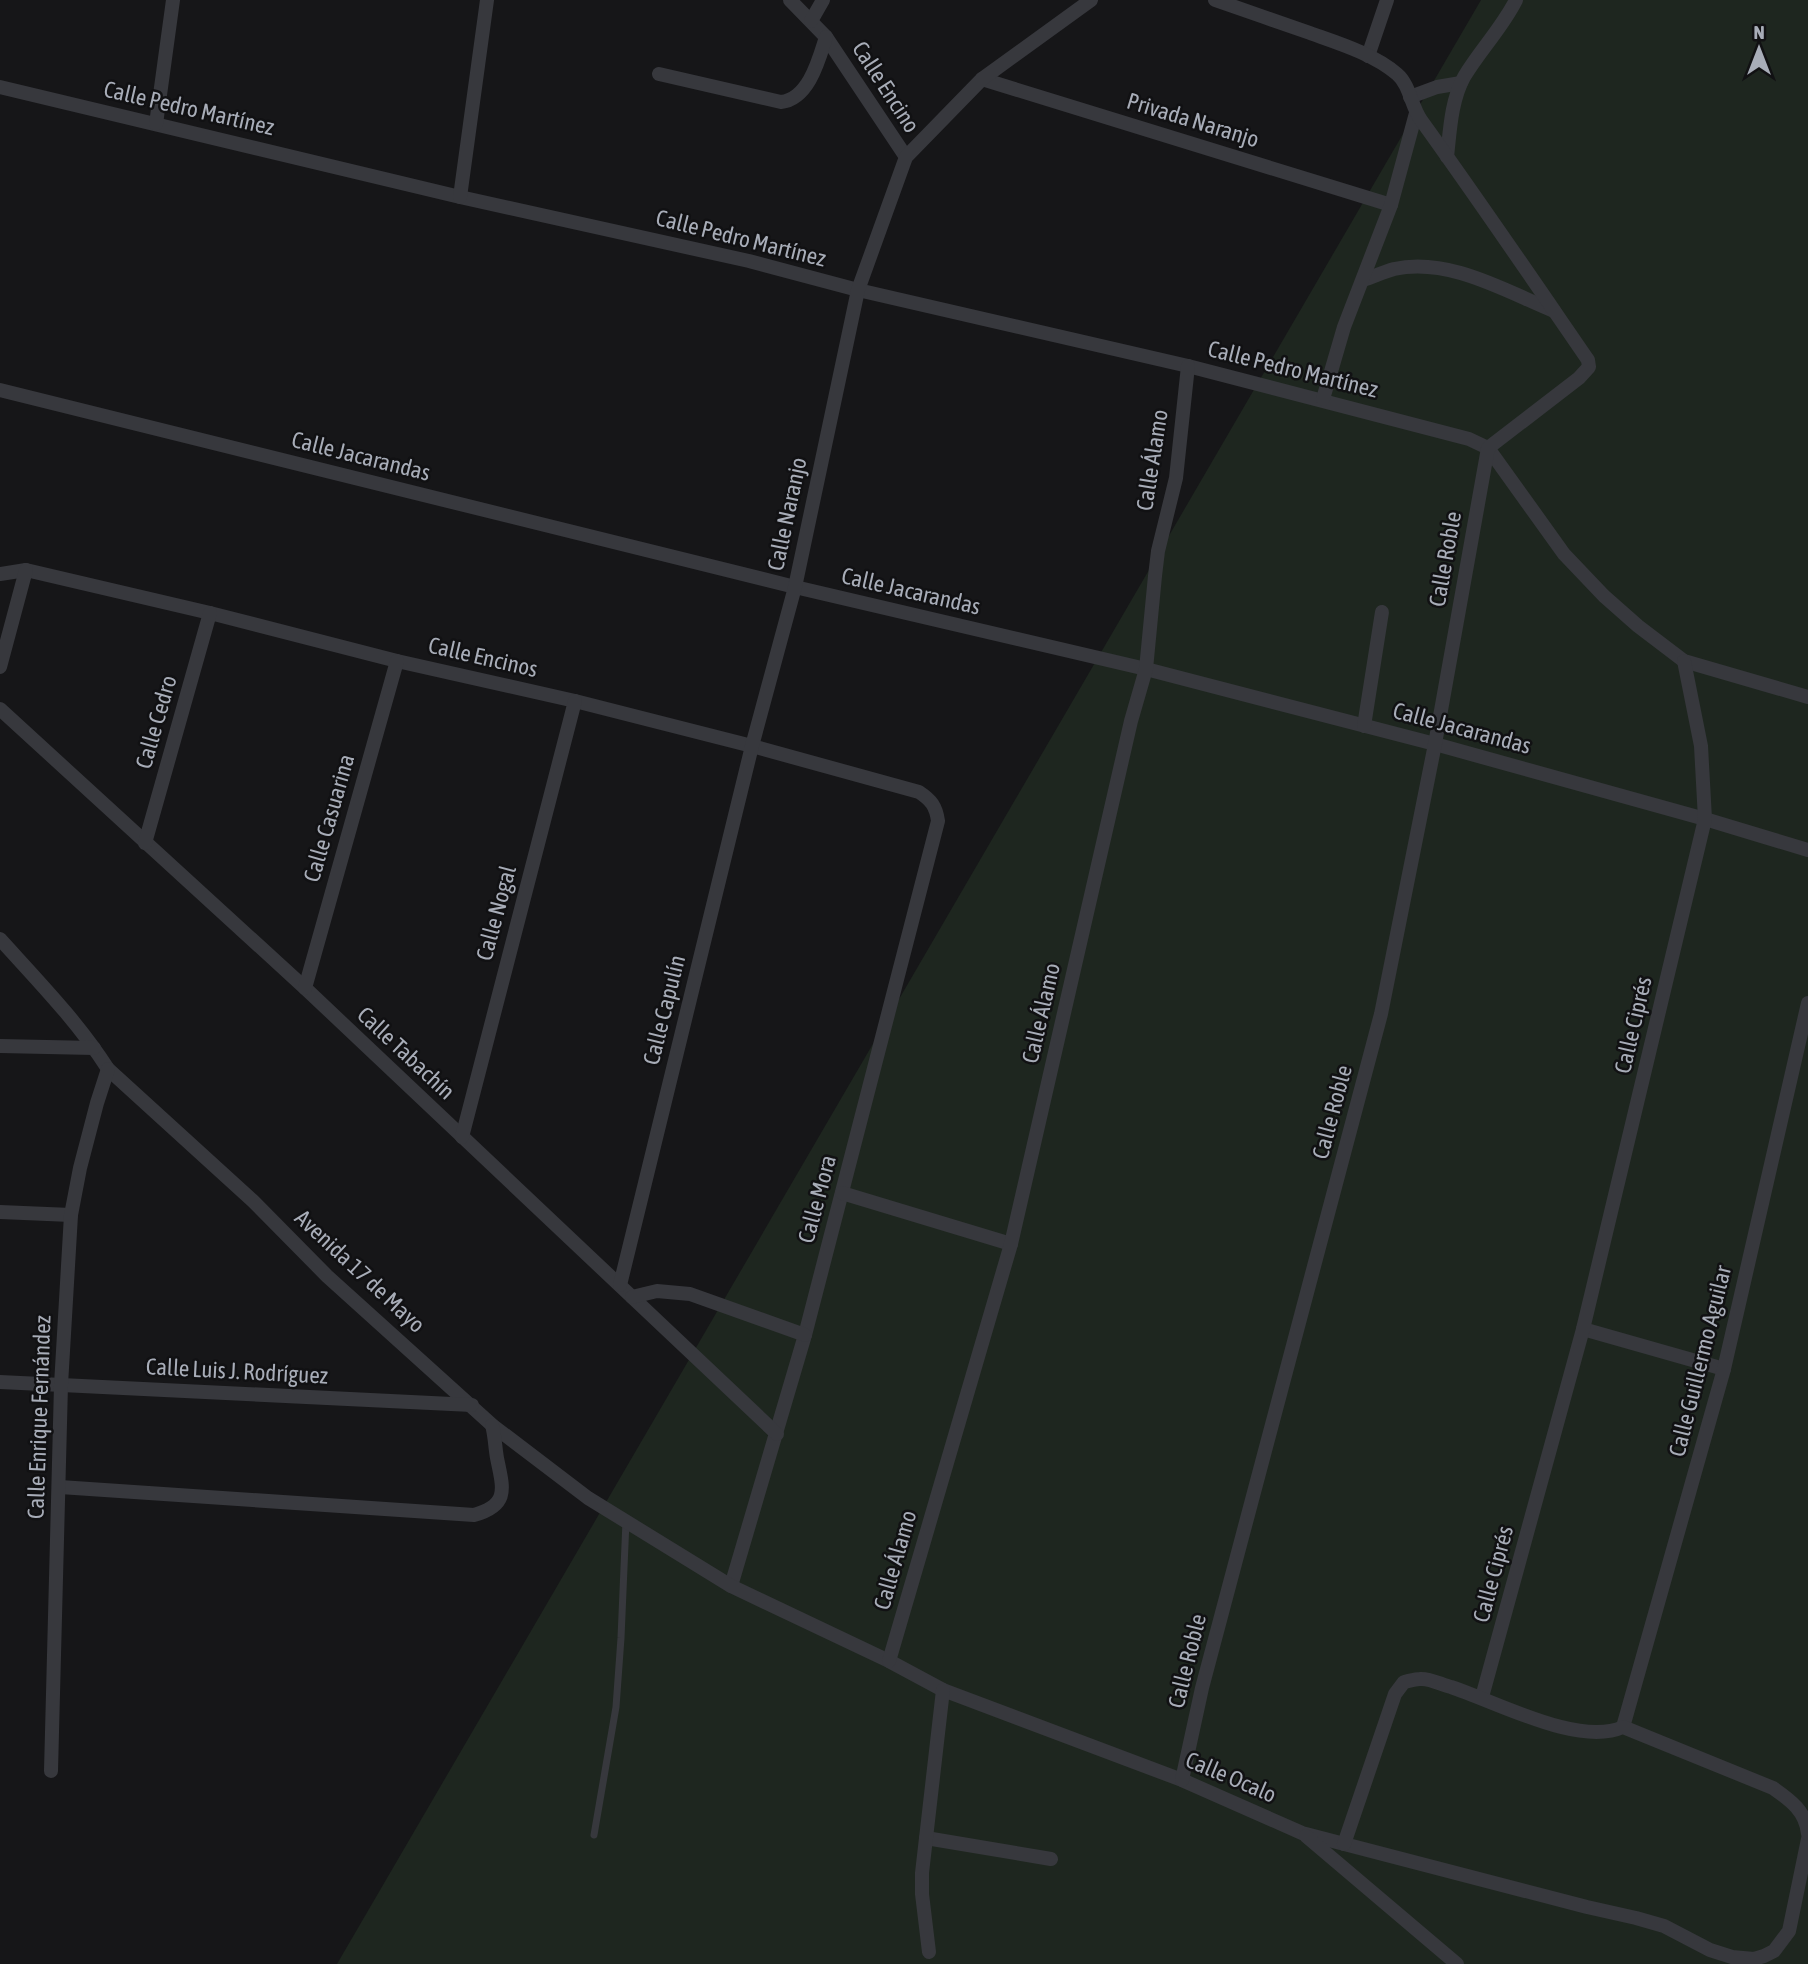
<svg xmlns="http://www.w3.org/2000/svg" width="1808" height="1964" viewBox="0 0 1808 1964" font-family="'Asap Condensed',sans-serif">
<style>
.green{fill:#1e261f}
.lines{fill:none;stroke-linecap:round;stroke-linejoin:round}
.lane{stroke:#37383d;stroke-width:7}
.street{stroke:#37383d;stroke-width:14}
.labels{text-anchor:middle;stroke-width:5;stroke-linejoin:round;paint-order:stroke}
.street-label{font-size:23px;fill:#a8adb8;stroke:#111113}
</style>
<rect width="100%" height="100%" fill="#161618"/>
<polygon class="green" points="1481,0 1808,0 1808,1964 337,1964"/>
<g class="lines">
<polyline class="lane" points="594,1835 616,1707 621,1638 626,1521"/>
<g class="street">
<polyline points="790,0 826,37 906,157"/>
<polyline points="811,21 823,0"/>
<polyline points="1368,56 1387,0"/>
<path d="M659,74L781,102C809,99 819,59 826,37"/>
<polyline points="982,79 1391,205"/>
<polyline points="0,87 460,197 749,261 858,290 1188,366 1469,439 1488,448 1564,554 1604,596 1638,626 1684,661 1808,697"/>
<polyline points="1410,97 1437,87 1461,83"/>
<polyline points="156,124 173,0"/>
<path d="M1447,157C1450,130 1451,101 1464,77C1480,50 1502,28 1516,0"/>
<polyline points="460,197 487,0"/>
<path d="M1363,280C1373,277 1383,272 1394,269C1449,257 1505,291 1554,311"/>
<polyline points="0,390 795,587 1146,669 1435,744 1705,819 1808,850"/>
<polyline points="1323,399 1344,327 1391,205 1416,113"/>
<path d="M0,574L26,570L210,613L397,661L575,701L752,746L919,792C931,800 936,806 938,821L805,1335L731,1586"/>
<polyline points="0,667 26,570"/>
<polyline points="0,709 305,988 777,1434"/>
<polyline points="1364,726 1382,612"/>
<polyline points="145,843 210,613"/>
<path d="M0,939C38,981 78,1022 108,1069L253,1201L327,1276L492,1425L588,1498L731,1586L889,1661L943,1690L1182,1780L1302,1833L1587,1907L1636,1918L1664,1926L1710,1950L1732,1957L1754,1959L1764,1956L1774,1951L1789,1931L1808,1839"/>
<polyline points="305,988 397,661"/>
<polyline points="0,1046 94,1048"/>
<polyline points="462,1137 575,701"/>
<polyline points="842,1193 1011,1244"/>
<polyline points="0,1212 71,1215"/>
<polyline points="620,1285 752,746 795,587 858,290 906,157 982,79 1091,0"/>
<polyline points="632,1297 657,1291 690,1294 805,1335"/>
<polyline points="1583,1329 1724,1369"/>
<polyline points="0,1382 472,1405"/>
<path d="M60,1487L474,1515C510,1505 503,1488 497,1458C495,1447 495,1436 492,1425"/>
<polyline points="889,1661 1011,1244 1131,721 1146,669 1155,576 1158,551 1176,478 1188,366"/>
<polyline points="1482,1697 1583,1329 1705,819 1701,746 1684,661"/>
<polyline points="1623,1727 1724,1369 1808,1003"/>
<polyline points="51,1771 61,1385 71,1215 80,1168 97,1103 108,1069"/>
<path d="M1182,1780L1202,1688L1381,1014L1435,744L1488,448L1579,378L1589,367L1588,360C1533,280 1478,199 1421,120C1411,106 1410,85 1397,74C1374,54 1338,43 1310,33C1278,22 1247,11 1215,0"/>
<polyline points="1306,1836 1457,1964"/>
<polyline points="926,1838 1051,1859"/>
<path d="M1344,1844L1395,1694L1404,1682C1409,1681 1415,1679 1420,1679C1430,1678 1442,1685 1451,1687C1497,1702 1579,1747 1623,1727L1773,1788C1790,1800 1806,1811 1808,1834"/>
<polyline points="929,1952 922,1894 922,1873 943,1690"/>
</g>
</g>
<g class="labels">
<g class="street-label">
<text transform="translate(886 87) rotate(57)" y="8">Calle Encino</text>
<text transform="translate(189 108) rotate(13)" y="8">Calle Pedro Martínez</text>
<text transform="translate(1193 120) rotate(17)" y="8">Privada Naranjo</text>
<text transform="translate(741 238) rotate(14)" y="8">Calle Pedro Martínez</text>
<text transform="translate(1293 369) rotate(14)" y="8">Calle Pedro Martínez</text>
<text transform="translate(361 456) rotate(14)" y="8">Calle Jacarandas</text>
<text transform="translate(1152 460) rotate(-81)" y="8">Calle Álamo</text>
<text transform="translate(787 514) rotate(-78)" y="8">Calle Naranjo</text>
<text transform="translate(1445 559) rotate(-80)" y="8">Calle Roble</text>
<text transform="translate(911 591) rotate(13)" y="8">Calle Jacarandas</text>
<text transform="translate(483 657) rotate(13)" y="8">Calle Encinos</text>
<text transform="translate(156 722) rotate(-74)" y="8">Calle Cedro</text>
<text transform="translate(1462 728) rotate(15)" y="8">Calle Jacarandas</text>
<text transform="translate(329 818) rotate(-74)" y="8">Calle Casuarina</text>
<text transform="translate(496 913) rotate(-75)" y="8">Calle Nogal</text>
<text transform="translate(664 1010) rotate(-76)" y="8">Calle Capulín</text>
<text transform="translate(1041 1013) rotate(-77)" y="8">Calle Álamo</text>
<text transform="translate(1633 1025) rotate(-77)" y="8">Calle Ciprés</text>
<text transform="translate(406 1053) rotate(43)" y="8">Calle Tabachín</text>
<text transform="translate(1332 1112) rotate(-75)" y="8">Calle Roble</text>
<text transform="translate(817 1199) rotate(-75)" y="8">Calle Mora</text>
<text transform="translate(360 1271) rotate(43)" y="8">Avenida 17 de Mayo</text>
<text transform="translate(1700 1361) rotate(-76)" y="8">Calle Guillermo Aguilar</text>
<text transform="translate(237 1371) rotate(3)" y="8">Calle Luis J. Rodríguez</text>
<text transform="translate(39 1417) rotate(-88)" y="8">Calle Enrique Fernández</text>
<text transform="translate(895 1560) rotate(-74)" y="8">Calle Álamo</text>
<text transform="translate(1493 1574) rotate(-75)" y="8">Calle Ciprés</text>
<text transform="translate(1187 1661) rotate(-76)" y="8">Calle Roble</text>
<text transform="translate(1231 1777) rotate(23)" y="8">Calle Ocalo</text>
</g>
</g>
<g transform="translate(1759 49)" stroke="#111113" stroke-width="5" paint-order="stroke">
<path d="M0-5L12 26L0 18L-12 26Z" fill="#a8adb8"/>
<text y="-10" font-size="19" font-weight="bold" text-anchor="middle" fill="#a8adb8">N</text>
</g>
</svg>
